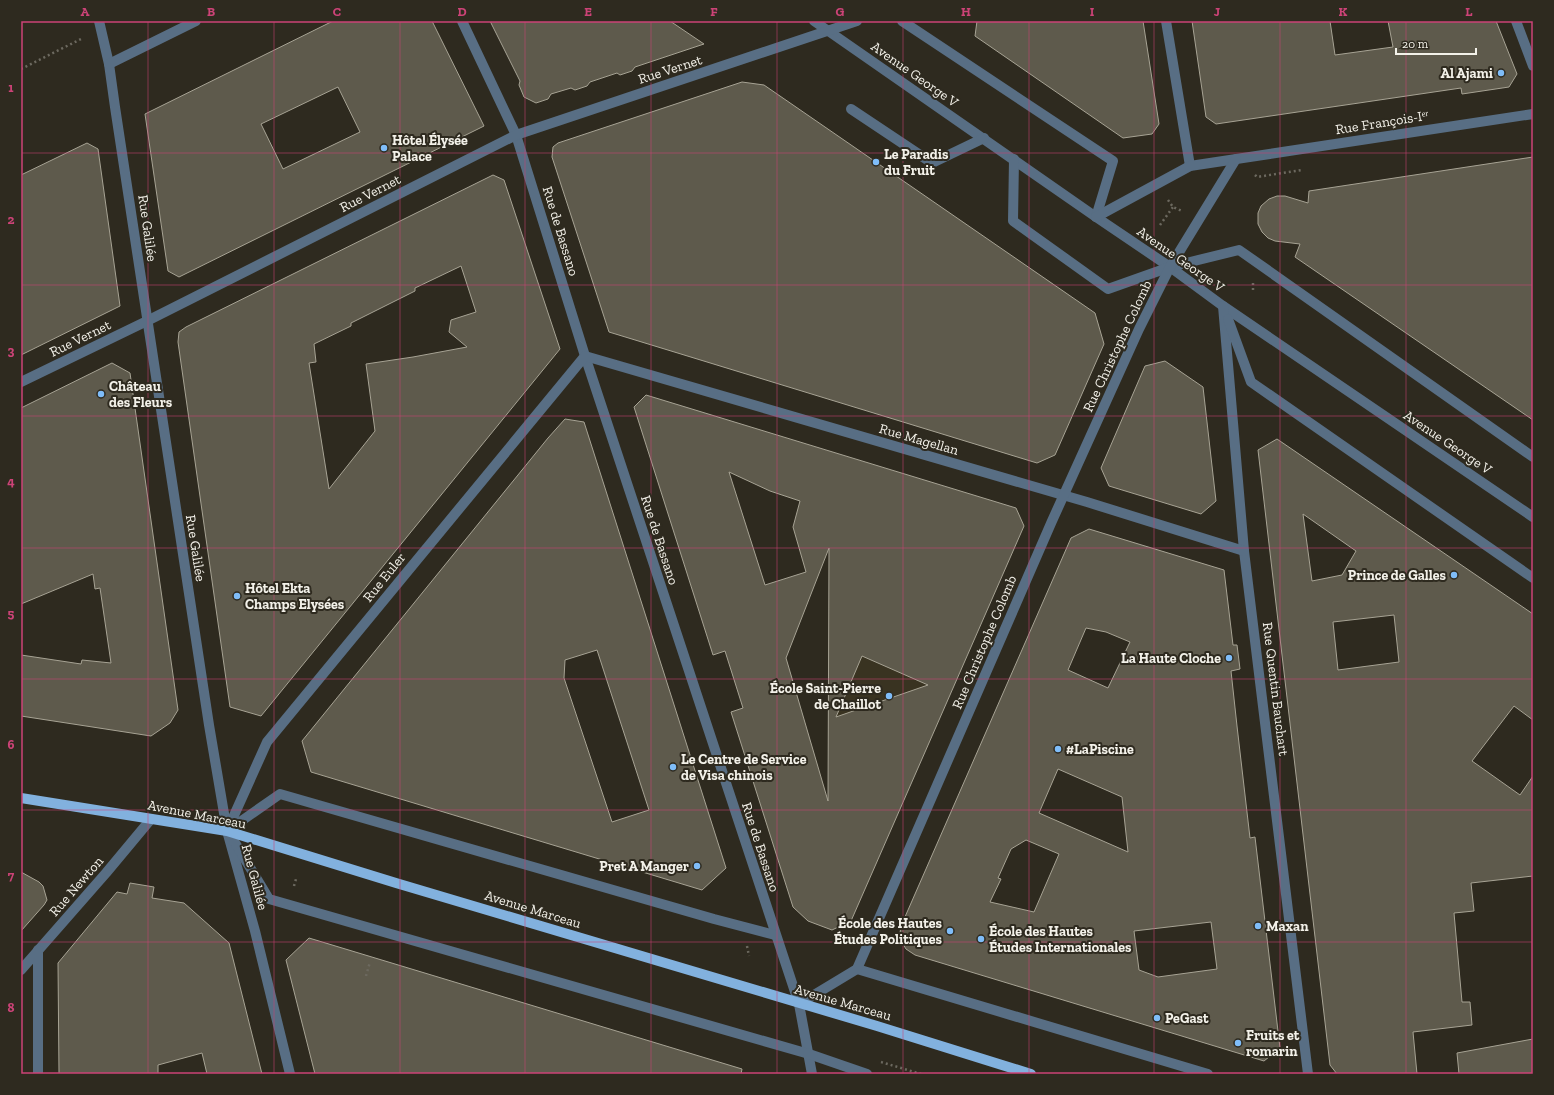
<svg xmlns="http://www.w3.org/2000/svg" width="1554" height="1095" viewBox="0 0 1554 1095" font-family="'Zilla Slab',serif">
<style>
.built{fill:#393321}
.building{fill:#5e5a4c;stroke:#a7a394;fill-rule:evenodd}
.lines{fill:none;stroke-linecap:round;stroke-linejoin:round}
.path{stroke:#6c695f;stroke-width:2.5;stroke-dasharray:2 3;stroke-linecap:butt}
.minor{stroke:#586e84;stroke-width:10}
.major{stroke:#82b1de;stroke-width:10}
.grid{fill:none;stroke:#cc4377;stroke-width:1;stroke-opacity:0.55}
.poi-dot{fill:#7fbdf9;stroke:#2e2a1f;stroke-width:1.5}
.labels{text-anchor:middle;stroke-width:4;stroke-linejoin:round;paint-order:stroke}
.street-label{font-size:14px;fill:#f3f1e9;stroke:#2e2a1f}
.poi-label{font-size:14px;font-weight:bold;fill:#f3f1e9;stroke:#2e2a1f;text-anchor:start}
.neatline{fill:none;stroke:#cc4377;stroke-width:1.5}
.grid-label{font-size:13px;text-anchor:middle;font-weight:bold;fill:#cc4377}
</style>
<rect width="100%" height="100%" fill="#2e2a1f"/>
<polygon class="built" points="829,618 958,676 923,756 828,715"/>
<g class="building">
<path d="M333,21H432L484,126L179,277L168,271L145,114ZM338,87L360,132L283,169L261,124Z"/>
<polygon points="490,21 670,21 704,44 635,67 632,71 620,75 617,73 590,82 587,86 575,90 571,88 551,94 548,99 536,103 524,97 519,85 520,81"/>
<polygon points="977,21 1143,21 1159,124 1152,134 1123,138 975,36"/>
<polygon points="1192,21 1330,21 1335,55 1393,47 1388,21 1496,21 1517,74 1509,87 1462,94 1461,88 1216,124 1206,117"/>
<polygon points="742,82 764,85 1095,313 1104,344 1055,455 1037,463 609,332 552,157 553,147 558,143"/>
<polygon points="87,143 98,149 120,306 21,355 21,175"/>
<polygon points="1533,157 1533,420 1295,257 1300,244 1275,241 1268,238 1262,232 1258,224 1258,213 1261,206 1269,199 1277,196 1285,196 1308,203 1309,191"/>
<path d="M493,175L504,180L560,349L261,716L230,707L178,342L179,332L186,327ZM461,266L476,312L451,320L449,332L467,347L413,357L366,364L375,431L329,489L309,363L316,362L314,344L351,326V323L415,291V288Z"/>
<polygon points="1165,361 1203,387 1216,501 1201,514 1109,486 1101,468 1145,366"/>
<polygon points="112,363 130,373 178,710 170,723 151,736 21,716 21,655 81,664 82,660 111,663 100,588 95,589 93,574 21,604 21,408"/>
<path d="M646,395L1016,508L1024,526L851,921L832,930L808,921L793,907L731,712L743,708L725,651L713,655L634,407ZM729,472L770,491L800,501L793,527L806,572L765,585ZM829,548L828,801L786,658ZM862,656L928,685L836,717Z"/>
<path d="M565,419L584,422L726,868L702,890L311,772L302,741L548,438ZM597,650L649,810L612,822L564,678L565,660Z"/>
<path d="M1277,439L1533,614V720L1514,706L1472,761L1520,795L1533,776V876L1471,883L1474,911L1454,913L1462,1002H1470L1472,1025L1413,1032L1417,1074H1337L1330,1065L1258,450ZM1303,514L1356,551L1342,575L1312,581ZM1394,615L1399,662L1338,670L1333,622Z"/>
<path d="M1089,529L1224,570L1233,645H1237L1240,669L1231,671L1237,726L1250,838L1255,837L1280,1048L1264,1061L915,955L906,949L901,941L900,933L901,926L1071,538ZM1086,628L1106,632L1130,642L1108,688L1068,670ZM1058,769L1122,797L1128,852L1039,813ZM1026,840L1059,854L1034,912L990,902L1001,879L998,878L1011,849ZM1211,922L1217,969L1158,977L1139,970L1134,931Z"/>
<polygon points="21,872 39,882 43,886 47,900 44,905 21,931"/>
<polygon points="130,883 154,887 152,898 184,903 229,943 262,1074 207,1074 202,1053 158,1065 158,1074 59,1074 58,963 117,892 127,894"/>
<polygon points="309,938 742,1069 741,1074 315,1074 286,960"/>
<polygon points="1533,1039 1533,1074 1459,1074 1457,1053"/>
</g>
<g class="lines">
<g class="path">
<polyline points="21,69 83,38"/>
<polyline points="1255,175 1257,177 1302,170"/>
<polyline points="1168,200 1173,207 1182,211"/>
<polyline points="1160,225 1173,207"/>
<polyline points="1253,290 1253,283"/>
<polyline points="294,886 296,879"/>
<polyline points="747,946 749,956"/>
<polyline points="366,976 370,962"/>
<polyline points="881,1062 921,1074"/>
</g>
<g class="minor">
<polyline points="99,21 109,64 115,107 209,725 227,831 255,931 290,1074"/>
<polyline points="462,21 516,135 585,356 799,1004 812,1074"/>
<polyline points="814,21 1096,217 1170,267 1223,306 1533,517"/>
<polyline points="902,21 1113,161 1096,217"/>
<polyline points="1166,21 1190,166"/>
<polyline points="1516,21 1533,66"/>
<polyline points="109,64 196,21"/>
<polyline points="851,109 932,163 984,138"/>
<polyline points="1014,159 1013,221 1108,289 1170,267 1239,250 1533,457"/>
<polyline points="1096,217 1190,166 1533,114"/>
<polyline points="1223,306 1244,551 1308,1074"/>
<polyline points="1228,319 1251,382 1533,578"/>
<polyline points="21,382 147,321 516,135 857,21"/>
<polyline points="227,831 267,742 585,356 1087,502 1244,551"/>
<polyline points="227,831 280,794 714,919 775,935"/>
<polyline points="234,841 269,899 809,1054 867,1074"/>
<polyline points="857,969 1208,1074"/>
<polyline points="21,970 106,873 151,819"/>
<polyline points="799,1004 857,969 1052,521 1139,329 1170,267 1236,159"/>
<polyline points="38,1074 38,950"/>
</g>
<polyline class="major" points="21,798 227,831 396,883 877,1026 1031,1074"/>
</g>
<path class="grid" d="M148,21V1074M274,21V1074M400,21V1074M525,21V1074M651,21V1074M777,21V1074M903,21V1074M1029,21V1074M1154,21V1074M1280,21V1074M1406,21V1074M21,153H1533M21,285H1533M21,416H1533M21,548H1533M21,679H1533M21,810H1533M21,942H1533"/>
<g class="poi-dot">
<circle cx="1501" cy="73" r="4"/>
<circle cx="384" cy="148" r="4"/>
<circle cx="876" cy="162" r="4"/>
<circle cx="101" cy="394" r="4"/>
<circle cx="1454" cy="575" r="4"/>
<circle cx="237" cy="596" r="4"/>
<circle cx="1229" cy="658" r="4"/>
<circle cx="889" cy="696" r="4"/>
<circle cx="1058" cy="749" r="4"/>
<circle cx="673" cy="767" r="4"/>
<circle cx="697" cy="866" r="4"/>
<circle cx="1258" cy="926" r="4"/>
<circle cx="950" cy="931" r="4"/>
<circle cx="981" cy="939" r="4"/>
<circle cx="1157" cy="1018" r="4"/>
<circle cx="1238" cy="1043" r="4"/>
</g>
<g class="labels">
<g class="street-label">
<text transform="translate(670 69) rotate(-18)" y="5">Rue Vernet</text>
<text transform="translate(915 74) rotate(35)" y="5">Avenue George V</text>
<text transform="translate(1382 122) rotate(-9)" y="5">Rue François-Iᵉʳ</text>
<text transform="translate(370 193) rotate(-27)" y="5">Rue Vernet</text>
<text transform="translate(148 228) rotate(82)" y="5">Rue Galilée</text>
<text transform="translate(561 231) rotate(73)" y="5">Rue de Bassano</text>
<text transform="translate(1181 259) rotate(35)" y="5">Avenue George V</text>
<text transform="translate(80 338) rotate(-26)" y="5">Rue Vernet</text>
<text transform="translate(1117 346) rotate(-65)" y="5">Rue Christophe Colomb</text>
<text transform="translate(919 439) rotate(16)" y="5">Rue Magellan</text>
<text transform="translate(1448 442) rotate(34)" y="5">Avenue George V</text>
<text transform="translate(660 540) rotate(72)" y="5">Rue de Bassano</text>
<text transform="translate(196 548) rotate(81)" y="5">Rue Galilée</text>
<text transform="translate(384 577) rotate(-51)" y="5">Rue Euler</text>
<text transform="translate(984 642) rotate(-67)" y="5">Rue Christophe Colomb</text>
<text transform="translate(1276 689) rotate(83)" y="5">Rue Quentin Bauchart</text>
<text transform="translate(197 814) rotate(11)" y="5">Avenue Marceau</text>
<text transform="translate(761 847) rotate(72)" y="5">Rue de Bassano</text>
<text transform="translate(255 877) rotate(75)" y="5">Rue Galilée</text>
<text transform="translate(76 886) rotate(-49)" y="5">Rue Newton</text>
<text transform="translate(533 909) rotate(17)" y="5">Avenue Marceau</text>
<text transform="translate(843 1002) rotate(16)" y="5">Avenue Marceau</text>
</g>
<g class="poi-label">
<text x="1493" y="78" text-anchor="end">Al Ajami</text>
<text x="392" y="145">Hôtel Élysée<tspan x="392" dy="16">Palace</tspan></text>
<text x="884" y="159">Le Paradis<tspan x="884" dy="16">du Fruit</tspan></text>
<text x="109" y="391">Château<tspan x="109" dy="16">des Fleurs</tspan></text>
<text x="1446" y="580" text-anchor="end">Prince de Galles</text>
<text x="245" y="593">Hôtel Ekta<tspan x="245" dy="16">Champs Elysées</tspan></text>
<text x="1221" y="663" text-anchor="end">La Haute Cloche</text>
<text x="881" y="693" text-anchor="end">École Saint-Pierre<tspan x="881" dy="16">de Chaillot</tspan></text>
<text x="1066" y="754">#LaPiscine</text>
<text x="681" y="764">Le Centre de Service<tspan x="681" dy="16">de Visa chinois</tspan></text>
<text x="689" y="871" text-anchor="end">Pret A Manger</text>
<text x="942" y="928" text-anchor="end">École des Hautes<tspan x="942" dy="16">Études Politiques</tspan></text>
<text x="1266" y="931">Maxan</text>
<text x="989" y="936">École des Hautes<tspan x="989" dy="16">Études Internationales</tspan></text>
<text x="1165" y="1023">PeGast</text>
<text x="1246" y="1040">Fruits et<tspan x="1246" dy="16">romarin</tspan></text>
</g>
</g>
<rect width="1554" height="1095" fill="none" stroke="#2e2a1f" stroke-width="44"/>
<path d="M1396 48v6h80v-6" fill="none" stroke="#f3f1e9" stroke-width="2"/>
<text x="1402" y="48" font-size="12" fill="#f3f1e9" stroke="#2e2a1f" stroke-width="3" paint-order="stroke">20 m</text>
<rect x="22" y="22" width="1510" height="1051" class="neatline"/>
<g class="grid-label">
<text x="85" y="16">A</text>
<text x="211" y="16">B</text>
<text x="337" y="16">C</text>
<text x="462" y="16">D</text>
<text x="588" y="16">E</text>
<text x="714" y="16">F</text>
<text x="840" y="16">G</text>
<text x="966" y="16">H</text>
<text x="1092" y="16">I</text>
<text x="1217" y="16">J</text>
<text x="1343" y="16">K</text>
<text x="1469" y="16">L</text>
<text x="11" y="92">1</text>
<text x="11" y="224">2</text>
<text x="11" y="355">3</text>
<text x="11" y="486">4</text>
<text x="11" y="618">5</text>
<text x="11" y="749">6</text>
<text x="11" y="880">7</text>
<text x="11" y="1012">8</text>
</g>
</svg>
